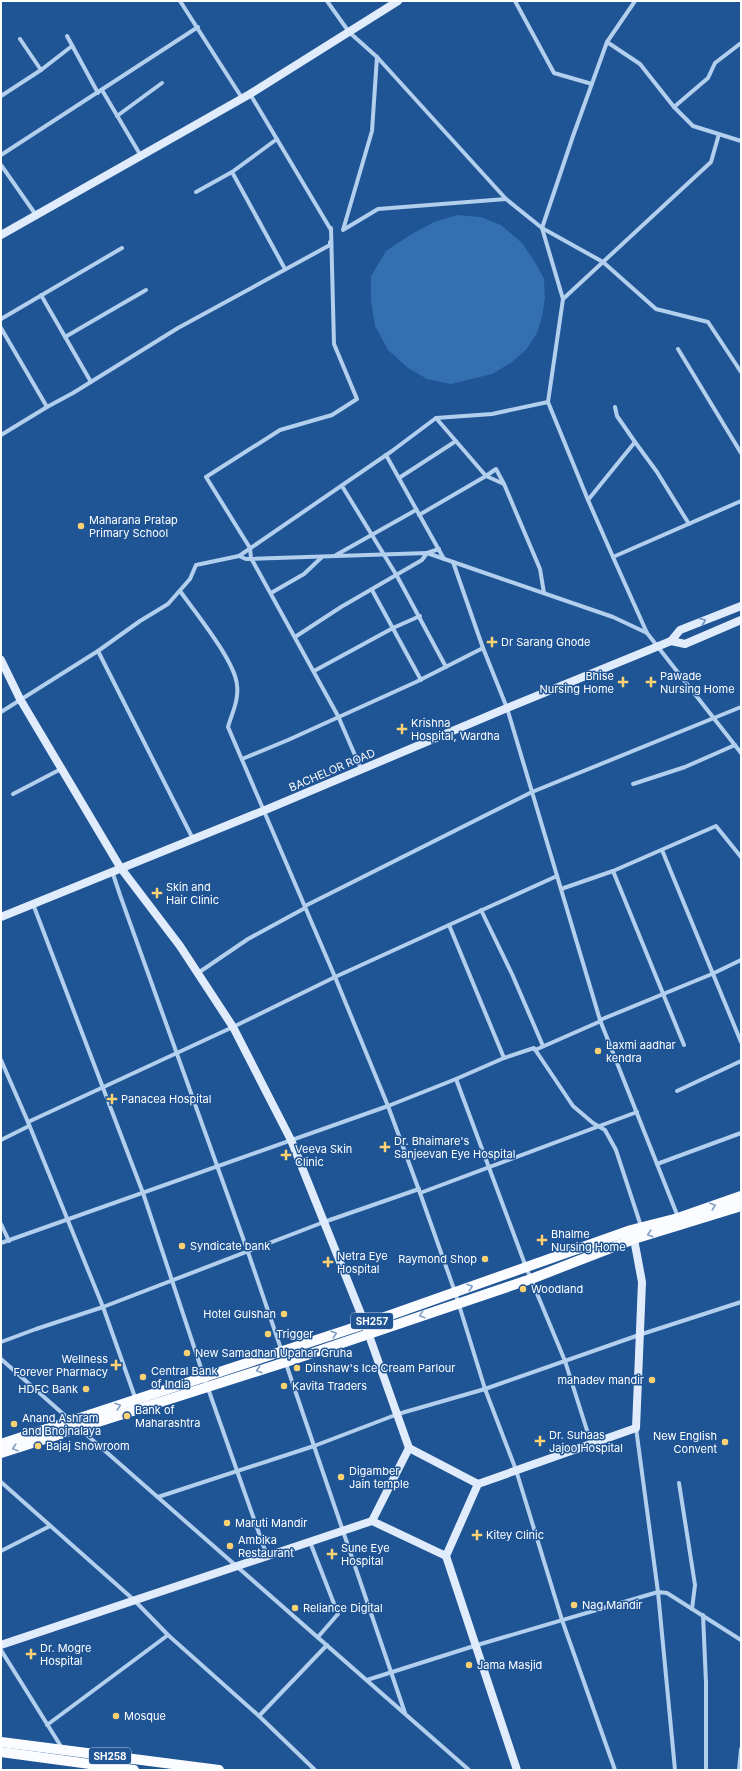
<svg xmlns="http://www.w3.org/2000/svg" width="742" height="1771" viewBox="0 0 742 1771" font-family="Inter,sans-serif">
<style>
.garden{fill:#346fb2}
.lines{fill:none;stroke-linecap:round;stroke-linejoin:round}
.street{stroke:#b3cfee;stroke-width:4}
.secondary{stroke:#e0ecfb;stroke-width:8}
.primary{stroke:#fafcff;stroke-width:10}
.oneway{stroke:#6c91be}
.oneway2{stroke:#82a0c5}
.poi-dot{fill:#fcd273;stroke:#1f5495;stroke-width:1.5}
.labels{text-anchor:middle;stroke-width:3;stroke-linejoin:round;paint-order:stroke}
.shield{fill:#1f5495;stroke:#bcccdf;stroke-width:1}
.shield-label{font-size:10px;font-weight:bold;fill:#fff}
.poi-label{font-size:11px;fill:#fff;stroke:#1f5495;text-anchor:start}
.street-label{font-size:11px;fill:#fff;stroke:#1f5495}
</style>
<rect width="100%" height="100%" fill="#1f5495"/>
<polygon class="garden" points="457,215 481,217 501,225 522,243 535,262 544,279 545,298 542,317 537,333 526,350 512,362 492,374 451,384 427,379 408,368 388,350 375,326 371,301 371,276 386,251 410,235 434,222"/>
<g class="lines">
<g class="street">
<polyline points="180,1 242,98"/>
<polyline points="327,1 349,32 377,57 506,199 542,228 603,262 656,309 708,322 741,372"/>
<polyline points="515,1 554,73 592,84"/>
<polyline points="67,36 98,93"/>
<polyline points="607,42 640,64 674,107 693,126 741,141"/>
<polyline points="377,57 372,131 343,230 378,209 506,199"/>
<polyline points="41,70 72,46"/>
<polyline points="102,90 141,156"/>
<polyline points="250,94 331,230"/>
<polyline points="1,96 41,70 20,39"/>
<polyline points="674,107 708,78 715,63 741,43"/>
<polyline points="117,116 162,83"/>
<polyline points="1,155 198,27"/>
<polyline points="1,165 36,215"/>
<polyline points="232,172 277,139"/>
<polyline points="196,192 232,172 285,269"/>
<polyline points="331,228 334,344 357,399 332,415 280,430 206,477 250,548 251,558 338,716 361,769"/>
<polyline points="41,295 91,382"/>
<polyline points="563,299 542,228 573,136 607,42 635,1"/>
<polyline points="1,319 122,248"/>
<polyline points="1,328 47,407 73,393 178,328 330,245 330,242"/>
<polyline points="65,337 146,290"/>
<polyline points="678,349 741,453"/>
<polyline points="615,407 617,416 635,442"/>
<polyline points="436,418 492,414 548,402"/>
<polyline points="1,435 47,407"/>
<polyline points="386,455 444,559"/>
<polyline points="399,478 456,441"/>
<polyline points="342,486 397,576 446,667"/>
<polyline points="588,500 635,442 657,472 689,524"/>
<polyline points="419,515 486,476 504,484"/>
<polyline points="336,555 416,510"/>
<polyline points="239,556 246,559 427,553 613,617 647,633 741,753"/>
<polyline points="613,557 588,500 548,402 563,299 711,162 719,134"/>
<polyline points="453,562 483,648"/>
<polyline points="372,590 421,680"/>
<path d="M180,591C195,612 235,661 237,685C239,700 232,713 228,727L335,977L388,1106L420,1193L455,1292L485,1389L516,1470L562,1620L615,1770"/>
<polyline points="271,593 304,574 322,557"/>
<polyline points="647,633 613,557 741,501"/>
<polyline points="295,637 341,607 422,560 427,553 439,549"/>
<polyline points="314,671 393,628 420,616"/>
<polyline points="1,712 98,651"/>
<polyline points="242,759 288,740 416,682 483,648 507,708 600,1020 678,1217"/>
<polyline points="633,784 685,767 735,745"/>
<polyline points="13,794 61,769"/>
<polyline points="193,839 98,651 140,621 168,604 190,579 196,565 239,556 392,451 436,418 486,476 496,469 504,484 540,569 544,593"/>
<polyline points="662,850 741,1042"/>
<polyline points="112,871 120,895 248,1252 314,1446 158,1497"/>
<polyline points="613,871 684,1045"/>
<polyline points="561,889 613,871 716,826 741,857"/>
<polyline points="33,904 143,1193 204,1377 267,1556"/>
<polyline points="305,906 532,792 741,707"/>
<polyline points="481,910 512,974 543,1046"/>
<polyline points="449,925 557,876"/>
<polyline points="198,973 248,939 305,908"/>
<polyline points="600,1020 712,974 741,960"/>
<polyline points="535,1050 601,1021"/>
<polyline points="504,1058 534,1048 573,1106 593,1123 605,1130 616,1150 641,1226"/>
<polyline points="1,1060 28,1122"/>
<polyline points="677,1091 741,1061"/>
<polyline points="1,1140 29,1126"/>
<polyline points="657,1164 741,1133"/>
<polyline points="420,1193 637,1112"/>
<polyline points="1,1224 9,1241"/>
<polyline points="1,1243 388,1106 456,1079"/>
<polyline points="1,1342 36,1329 103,1307 324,1222 419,1189"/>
<polyline points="1,1359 70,1420"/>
<polyline points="136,1400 103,1307 28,1122 233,1027 335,977 449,925 504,1058 456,1079 526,1267 565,1361 591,1443"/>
<polyline points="80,1429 469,1770"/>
<polyline points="1,1482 134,1600 168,1635 259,1716 315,1770"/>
<polyline points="679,1483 695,1585 692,1609"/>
<polyline points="310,1542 338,1614 318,1637"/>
<polyline points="1,1551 50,1526"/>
<polyline points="703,1615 706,1683 706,1770"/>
<polyline points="1,1650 62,1748"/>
<polyline points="367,1680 474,1646 658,1592 636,1428"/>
<polyline points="405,1713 314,1446 398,1414 485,1389 639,1335 741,1302"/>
<polyline points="259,1716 327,1645"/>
<polyline points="47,1725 168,1635"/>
<polyline points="675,1770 658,1592 667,1593 741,1640"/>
<polyline points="739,1770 741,1749"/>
</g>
<g class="secondary">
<polyline points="1,235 250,94 398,1"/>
<polyline points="671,641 685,644 741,620"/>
<polyline points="1,660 20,699 120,867 180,946 233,1027 291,1140 365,1324 409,1448 478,1484"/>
<polyline points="1,917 270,808 507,708 671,641 680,630 741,606"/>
<polyline points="372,1521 446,1556 517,1770"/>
<polyline points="446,1556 478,1484 636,1428 642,1282 634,1239"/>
<polyline points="1,1645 372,1521 409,1448"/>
</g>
<g class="primary">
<polyline points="1,1444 365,1324 631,1230 678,1218 741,1196"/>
<polyline points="1,1453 286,1362 531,1279 634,1239 741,1206"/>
<polyline points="1,1742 219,1770"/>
<polyline points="1,1752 134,1770"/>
</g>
</g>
<defs><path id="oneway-chevron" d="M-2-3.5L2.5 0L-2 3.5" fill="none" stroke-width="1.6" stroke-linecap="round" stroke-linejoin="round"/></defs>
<use class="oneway" href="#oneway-chevron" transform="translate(703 621) rotate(-22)"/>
<g class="oneway2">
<use href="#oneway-chevron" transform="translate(713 1206) rotate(-19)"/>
<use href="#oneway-chevron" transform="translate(650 1234) rotate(163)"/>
<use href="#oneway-chevron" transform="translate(470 1287) rotate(-19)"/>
<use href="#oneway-chevron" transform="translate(422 1315) rotate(161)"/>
<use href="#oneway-chevron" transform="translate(334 1334) rotate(-18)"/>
<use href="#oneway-chevron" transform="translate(259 1370) rotate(163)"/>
<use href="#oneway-chevron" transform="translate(118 1406) rotate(-18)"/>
<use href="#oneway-chevron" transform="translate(15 1448) rotate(162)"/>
</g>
<g class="poi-dot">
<circle cx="81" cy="526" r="4"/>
<path d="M490 636h4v4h4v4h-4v4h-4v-4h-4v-4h4z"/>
<path d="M621 676h4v4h4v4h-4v4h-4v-4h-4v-4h4z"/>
<path d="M649 676h4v4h4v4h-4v4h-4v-4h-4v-4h4z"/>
<path d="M400 723h4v4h4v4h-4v4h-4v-4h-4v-4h4z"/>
<path d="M155 887h4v4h4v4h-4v4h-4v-4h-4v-4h4z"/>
<circle cx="598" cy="1051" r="4"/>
<path d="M110 1093h4v4h4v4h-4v4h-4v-4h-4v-4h4z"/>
<path d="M383 1141h4v4h4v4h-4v4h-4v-4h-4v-4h4z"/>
<path d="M284 1149h4v4h4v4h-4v4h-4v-4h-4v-4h4z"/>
<path d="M540 1234h4v4h4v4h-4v4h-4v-4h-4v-4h4z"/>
<circle cx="182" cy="1246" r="4"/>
<circle cx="485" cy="1259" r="4"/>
<path d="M326 1256h4v4h4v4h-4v4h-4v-4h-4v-4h4z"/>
<circle cx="523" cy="1289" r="4"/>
<circle cx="284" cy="1314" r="4"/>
<circle cx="268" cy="1334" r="4"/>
<circle cx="187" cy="1353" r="4"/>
<path d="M114 1359h4v4h4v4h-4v4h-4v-4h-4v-4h4z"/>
<circle cx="297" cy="1368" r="4"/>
<circle cx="143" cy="1377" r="4"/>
<circle cx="652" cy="1380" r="4"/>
<circle cx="284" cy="1386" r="4"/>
<circle cx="86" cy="1389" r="4"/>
<circle cx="127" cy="1416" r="4"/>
<circle cx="14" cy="1424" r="4"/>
<path d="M538 1435h4v4h4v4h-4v4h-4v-4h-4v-4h4z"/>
<circle cx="725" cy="1442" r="4"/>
<circle cx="38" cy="1446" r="4"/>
<circle cx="341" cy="1477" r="4"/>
<circle cx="227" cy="1523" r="4"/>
<path d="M475 1529h4v4h4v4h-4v4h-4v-4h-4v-4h4z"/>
<circle cx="230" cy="1546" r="4"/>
<path d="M330 1548h4v4h4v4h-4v4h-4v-4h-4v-4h4z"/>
<circle cx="574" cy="1605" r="4"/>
<circle cx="295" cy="1608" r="4"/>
<path d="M29 1648h4v4h4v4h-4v4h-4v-4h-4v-4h4z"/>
<circle cx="469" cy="1665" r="4"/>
<circle cx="116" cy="1716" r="4"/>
</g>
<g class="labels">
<g class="shield">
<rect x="351" y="1313" width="42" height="16" rx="3"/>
<rect x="89" y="1748" width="42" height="16" rx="3"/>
</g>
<g class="shield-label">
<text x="372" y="1325">SH257</text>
<text x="110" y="1760">SH258</text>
</g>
<g class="poi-label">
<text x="89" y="524">Maharana Pratap<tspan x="89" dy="13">Primary School</tspan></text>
<text x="501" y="646">Dr Sarang Ghode</text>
<text x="614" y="680" text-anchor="end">Bhise<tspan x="614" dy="13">Nursing Home</tspan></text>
<text x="660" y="680">Pawade<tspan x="660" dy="13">Nursing Home</tspan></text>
<text x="411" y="727">Krishna<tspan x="411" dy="13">Hospital, Wardha</tspan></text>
<text x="166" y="891">Skin and<tspan x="166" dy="13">Hair Clinic</tspan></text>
<text x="606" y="1049">Laxmi aadhar<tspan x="606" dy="13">kendra</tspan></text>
<text x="121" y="1103">Panacea Hospital</text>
<text x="394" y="1145">Dr. Bhaimare's<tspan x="394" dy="13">Sanjeevan Eye Hospital</tspan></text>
<text x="295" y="1153">Veeva Skin<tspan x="295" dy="13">Clinic</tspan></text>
<text x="551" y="1238">Bhalme<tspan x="551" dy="13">Nursing Home</tspan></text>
<text x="190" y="1250">Syndicate bank</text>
<text x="337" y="1260">Netra Eye<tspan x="337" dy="13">Hospital</tspan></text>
<text x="477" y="1263" text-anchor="end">Raymond Shop</text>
<text x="531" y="1293">Woodland</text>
<text x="276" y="1318" text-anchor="end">Hotel Gulshan</text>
<text x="276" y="1338">Trigger</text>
<text x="195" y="1357">New Samadhan Upahar Gruha</text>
<text x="108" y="1363" text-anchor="end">Wellness<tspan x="108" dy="13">Forever Pharmacy</tspan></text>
<text x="305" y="1372">Dinshaw's Ice Cream Parlour</text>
<text x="151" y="1375">Central Bank<tspan x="151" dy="13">of India</tspan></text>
<text x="644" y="1384" text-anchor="end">mahadev mandir</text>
<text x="292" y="1390">Kavita Traders</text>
<text x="78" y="1393" text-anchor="end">HDFC Bank</text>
<text x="135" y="1414">Bank of<tspan x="135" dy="13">Maharashtra</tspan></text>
<text x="22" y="1422">Anand Ashram<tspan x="22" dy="13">and Bhojnalaya</tspan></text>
<text x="549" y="1439">Dr. Suhaas<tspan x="549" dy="13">Jajoo Hospital</tspan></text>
<text x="717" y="1440" text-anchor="end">New English<tspan x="717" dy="13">Convent</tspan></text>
<text x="46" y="1450">Bajaj Showroom</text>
<text x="349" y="1475">Digamber<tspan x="349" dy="13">Jain temple</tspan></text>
<text x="235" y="1527">Maruti Mandir</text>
<text x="486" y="1539">Kitey Clinic</text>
<text x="238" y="1544">Ambika<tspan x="238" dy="13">Restaurant</tspan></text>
<text x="341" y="1552">Sune Eye<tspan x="341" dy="13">Hospital</tspan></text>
<text x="582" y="1609">Nag Mandir</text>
<text x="303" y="1612">Reliance Digital</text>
<text x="40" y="1652">Dr. Mogre<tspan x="40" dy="13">Hospital</tspan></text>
<text x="477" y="1669">Jama Masjid</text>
<text x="124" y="1720">Mosque</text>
</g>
<g class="street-label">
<text transform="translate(332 770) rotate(-23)" y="4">BACHELOR ROAD</text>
</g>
</g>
<rect width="742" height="1771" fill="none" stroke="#ffffff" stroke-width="4"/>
</svg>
